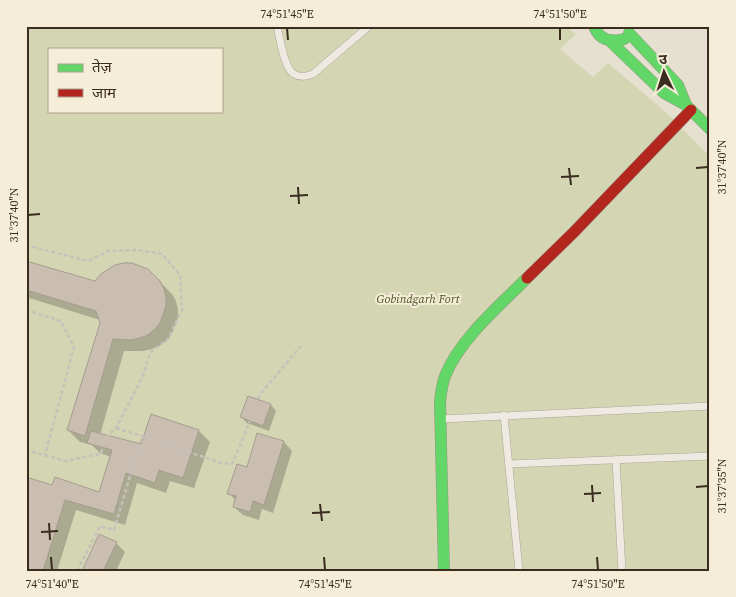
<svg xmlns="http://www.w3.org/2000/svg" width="736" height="597" viewBox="0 0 736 597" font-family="'Source Serif 4','Noto Sans Devanagari',serif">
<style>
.green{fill:#d4d5b3;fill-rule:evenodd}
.shadow{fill:#0003}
.building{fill:#cabeb1;stroke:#a69c8f}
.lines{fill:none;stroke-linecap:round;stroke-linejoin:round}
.lane-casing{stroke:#aba599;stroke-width:8}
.fast-casing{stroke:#9b9488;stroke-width:12}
.jam-casing{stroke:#9b9488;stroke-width:12}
.path{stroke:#c7c1b9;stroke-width:2.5;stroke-dasharray:4 2.5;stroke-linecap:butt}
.lane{stroke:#eeeae2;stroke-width:7}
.fast{stroke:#63d668;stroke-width:11}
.jam{stroke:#b3261e;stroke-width:11}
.ticks{fill:none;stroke:#3a2d20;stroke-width:2}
.labels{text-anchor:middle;stroke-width:4;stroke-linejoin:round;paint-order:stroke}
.park-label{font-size:12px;font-style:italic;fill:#4a5727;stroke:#f5edd7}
.neatline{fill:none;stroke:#3a2d20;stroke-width:2}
.ticks-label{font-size:12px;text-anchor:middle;fill:#3a2d20}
</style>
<rect width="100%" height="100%" fill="#e6e0d0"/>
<path class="green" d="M26,26H564L576,34L560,49L593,77L608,63L670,116L710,157V571H26ZM49,49H221V111H49Z"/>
<g class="shadow">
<polygon points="26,263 96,282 148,270 172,294 176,301 178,310 178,318 172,334 166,341 159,346 152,349 143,351 124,351 100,435 142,445 152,416 199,431 210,442 194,488 170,481 166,493 137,483 125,525 76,510 57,571 26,571 53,486 100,493 111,457 100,453 92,445 80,442 68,430 102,323 100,320 26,297"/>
<polygon points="248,397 271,405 276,411 269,431 247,423 241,417"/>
<polygon points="258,434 284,442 292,451 273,513 262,509 259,520 243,515 234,507 236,501 229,493 247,469"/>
<polygon points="116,543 125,552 116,571 84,571"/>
</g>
<g class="building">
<polygon points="26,261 95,281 101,274 115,265 124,263 132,263 148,269 160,281 164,289 166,297 166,306 160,323 155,329 148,335 140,338 131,340 113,339 85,436 67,430 100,323 96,311 26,290"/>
<polygon points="248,396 271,404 263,426 240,417"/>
<polygon points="151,414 199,430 183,478 159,470 155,483 126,473 114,514 65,500 43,571 26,571 26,477 52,485 55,477 99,492 112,450 87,443 91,431 141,444"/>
<polygon points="257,433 284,441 264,505 253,501 250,512 233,507 236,496 227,494 237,464 247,467"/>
<polygon points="99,534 117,542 103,571 82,571"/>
</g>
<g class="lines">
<defs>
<g id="lane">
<path d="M277,26C280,38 284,69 294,74C301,78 307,76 313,74L369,26"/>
<polyline points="504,415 519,571"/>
<polyline points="441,419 710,406"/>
<polyline points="616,460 622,571"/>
<polyline points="509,464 710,456"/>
</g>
<g id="fast">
<path d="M594,26C599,40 610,43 624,39"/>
<polyline points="629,33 678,85 686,105"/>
<polyline points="611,42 664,93 686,105 710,129"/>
<path d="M444,571L440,402C441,393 442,384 445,376C460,339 499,306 527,278"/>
</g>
<polyline id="jam" points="527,278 574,232 691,110"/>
</defs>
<use href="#lane" class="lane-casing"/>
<use href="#fast" class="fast-casing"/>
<use href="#jam" class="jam-casing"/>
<g class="path">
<polyline points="26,245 88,261 109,251 138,250 162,254 180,275 182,310 168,339 150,353 143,376 116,428 107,436"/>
<polyline points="26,310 61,321 74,347 45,455"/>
<polyline points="258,399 261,393 301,346"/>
<polyline points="116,428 151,439"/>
<polyline points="163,443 221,463 232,464 250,421"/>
<polyline points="26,450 65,461 101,454 103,447"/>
<polyline points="77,571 100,526 114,530 142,436"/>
</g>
<use href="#lane" class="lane"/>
<use href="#fast" class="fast"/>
<use href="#jam" class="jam"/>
</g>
<path class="ticks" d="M287,28L288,40M560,28V40M569,168L571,185M696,168L708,167M561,177L579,176M298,187L299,204M290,196L308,195M28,215L40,214M592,485L593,502M696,487L708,486M584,494L601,493M320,504L322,521M312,513L330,512M49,523L50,540M41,532L58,531M51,557L52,570M324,557L325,570M597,557L598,570"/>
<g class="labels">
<g class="park-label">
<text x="418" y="303">Gobindgarh Fort</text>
</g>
</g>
<rect width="736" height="597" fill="none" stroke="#f5edd7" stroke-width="55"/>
<rect x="48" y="48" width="175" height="65" fill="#f5edd7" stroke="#aaa08e"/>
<rect x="58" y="64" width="25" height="8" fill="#63d668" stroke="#aaa08e"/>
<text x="92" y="72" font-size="15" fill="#3a2d20">तेज़</text>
<rect x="58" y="89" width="25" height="8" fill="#b3261e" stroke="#aaa08e"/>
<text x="92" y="98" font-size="15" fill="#3a2d20">जाम</text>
<g transform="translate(664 72) rotate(356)" stroke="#f5edd7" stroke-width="4" paint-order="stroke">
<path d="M0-4L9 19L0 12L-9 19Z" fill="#3a2d20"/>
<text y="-8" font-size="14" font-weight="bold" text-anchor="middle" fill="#3a2d20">उ</text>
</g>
<rect x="28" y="28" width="680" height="542" class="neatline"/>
<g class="ticks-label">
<text x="287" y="18">74°51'45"E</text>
<text x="560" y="18">74°51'50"E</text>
<text transform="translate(722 167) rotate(-90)" y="4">31°37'40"N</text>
<text transform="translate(14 215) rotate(-90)" y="4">31°37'40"N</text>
<text transform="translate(722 486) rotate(-90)" y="4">31°37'35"N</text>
<text x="52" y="588">74°51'40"E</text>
<text x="325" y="588">74°51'45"E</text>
<text x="598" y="588">74°51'50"E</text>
</g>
</svg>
